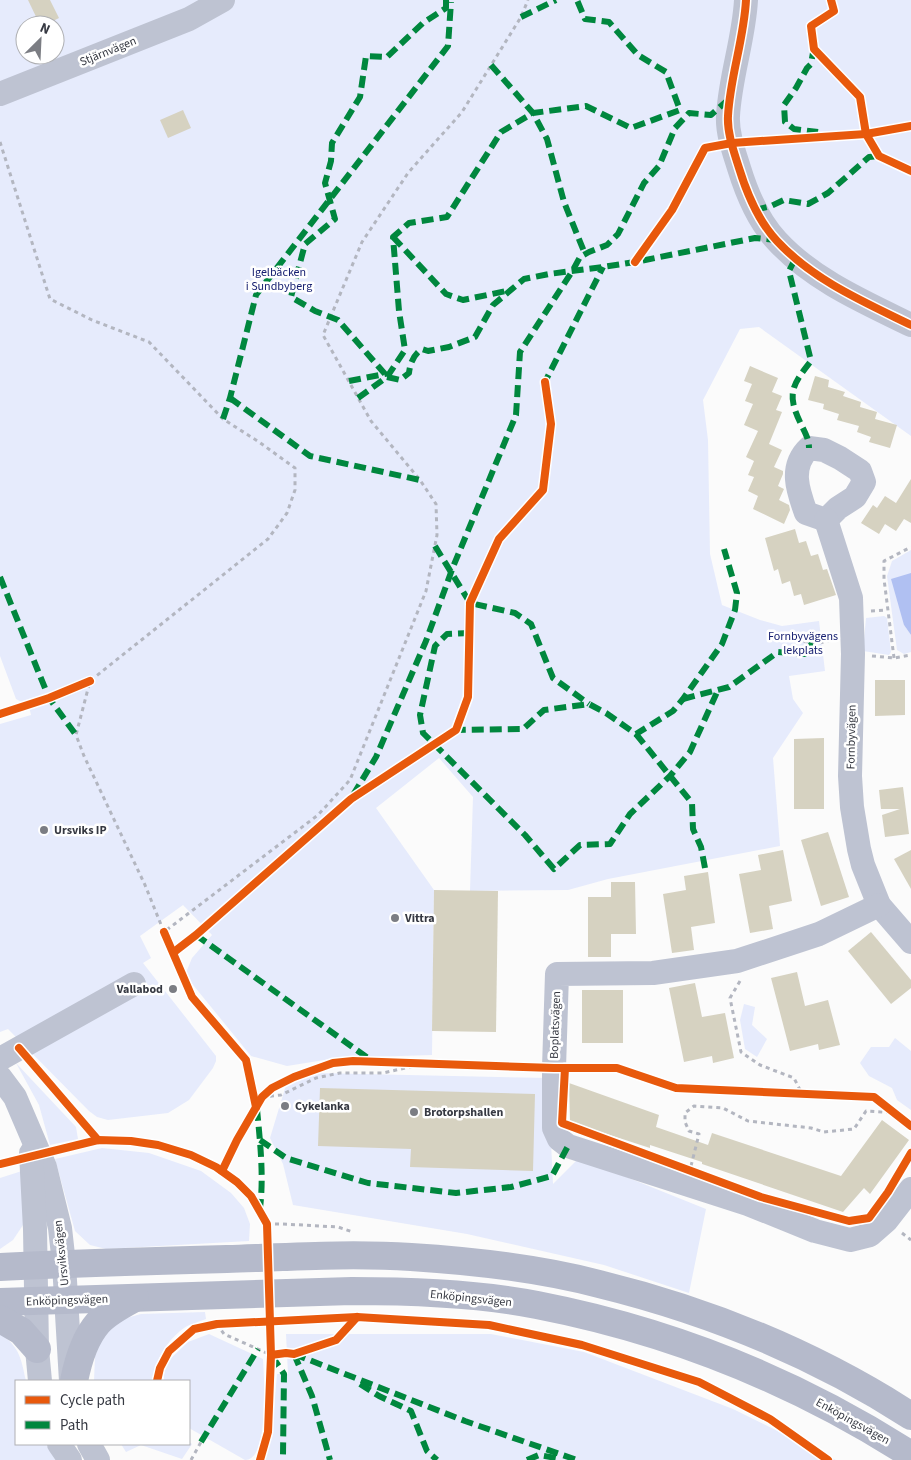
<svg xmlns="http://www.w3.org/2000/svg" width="911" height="1460" viewBox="0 0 911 1460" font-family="'Source Sans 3',sans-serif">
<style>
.green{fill:#e6ebfc;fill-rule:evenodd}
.water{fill:#b0c0f2}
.building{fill:#d6d2c1}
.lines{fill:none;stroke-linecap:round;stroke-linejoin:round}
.path{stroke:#b3b6c0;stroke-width:3;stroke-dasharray:4 4;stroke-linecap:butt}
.minor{stroke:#bec3d2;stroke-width:24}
.major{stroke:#b5bacb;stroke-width:28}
.quiet{stroke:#00873e;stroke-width:6;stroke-dasharray:12 6;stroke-linecap:butt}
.cycleway-casing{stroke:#fff;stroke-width:11}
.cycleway{stroke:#e8590c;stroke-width:8}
.poi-dot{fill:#7b7d83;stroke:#fff;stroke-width:2}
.labels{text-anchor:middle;stroke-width:5;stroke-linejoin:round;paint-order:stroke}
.street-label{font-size:12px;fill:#363942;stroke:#fff}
.park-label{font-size:12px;fill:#172071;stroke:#fff}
.poi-label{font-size:12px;font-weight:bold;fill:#363942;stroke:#fff;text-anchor:start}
</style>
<rect width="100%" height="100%" fill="#fbfbfb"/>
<g class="green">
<path d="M0,0H911V436L759,327L740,329L703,400L708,440L710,554L722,605L760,620L782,626L819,621L825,671L789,676L793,699L803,713L773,758L780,846L608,879L568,890L470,891L473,797L439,758L376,808L434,890L432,1055L337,1058L287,1066L251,1056L185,975L192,958L212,935L183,905L140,936L151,958L143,963L216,1056V1061L213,1068L189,1100L168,1113L108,1120L97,1117L89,1111L8,1029L0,1032V724L31,715L29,706L16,699L0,656ZM25,25H55V55H25Z"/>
<polygon points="911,550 911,574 904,625 911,635 911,652 904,654 897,650 887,576 892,561"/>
<polygon points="884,616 887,618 891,652 889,655 863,651 866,618"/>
<polygon points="744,1004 755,1007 752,1025 767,1039 757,1057 745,1049 740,1020"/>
<polygon points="895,1038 911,1051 911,1110 897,1100 892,1088 869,1076 860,1063 871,1047 889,1047"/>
<polygon points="16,1063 76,1127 78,1139 50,1145 39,1105"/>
<polygon points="317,1073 548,1078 553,1184 579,1158 706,1209 689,1293 604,1265 467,1234 293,1205 283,1164 270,1138 286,1085"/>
<polygon points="102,1148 149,1153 201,1171 231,1193 244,1208 250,1224 249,1241 106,1249 90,1245 75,1231 55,1159"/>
<polygon points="25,1170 23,1225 13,1240 0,1249 0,1178"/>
<path d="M205,1312L206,1319C199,1322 190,1324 184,1328C167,1340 155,1361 152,1381H94L95,1356L102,1339L119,1320L141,1314Z"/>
<path d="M0,1333C20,1348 21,1358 26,1381H16V1444H46L56,1460H0Z"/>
<path d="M209,1334L263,1359C264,1377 270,1460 245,1460L189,1428V1381H164V1375L167,1362L188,1342Z"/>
<polygon points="286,1334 491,1334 584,1352 733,1409 836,1460 265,1460 272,1434 277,1374 288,1374"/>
<polygon points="189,1442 192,1444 182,1459 141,1445 126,1452 121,1444 189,1444"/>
</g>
<polygon class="water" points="911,573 911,635 904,625 891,579"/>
<g class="building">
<polygon points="28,0 50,0 59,18 45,25 40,25"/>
<polygon points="183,110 191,128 168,138 160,120"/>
<polygon points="750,366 778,378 772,392 782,396 776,410 782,412 769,444 782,450 774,467 783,471 783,474 778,486 784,489 779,500 789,505 790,510 784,524 753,509 758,496 748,491 754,477 748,475 754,461 746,457 758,431 744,425 753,404 745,401 752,384 744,381"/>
<polygon points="815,376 829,380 828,387 845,392 843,396 861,402 860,407 877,412 875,419 897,425 890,448 869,442 871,437 857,432 859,426 837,420 839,414 823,409 824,404 808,400"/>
<polygon points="911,479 911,523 904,519 896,531 885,524 879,534 861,523 873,505 877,508 885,496 896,503"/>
<polygon points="795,529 799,543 806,541 811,556 818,554 823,570 827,569 836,595 804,605 801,594 794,596 790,581 782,584 778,569 774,571 765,538"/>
<polygon points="875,680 905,680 905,715 875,716"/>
<polygon points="824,738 824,809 794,809 794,739"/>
<polygon points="903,787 909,834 885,837 882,815 900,809 881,809 879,790"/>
<polygon points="828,832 849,897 821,906 801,840"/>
<polygon points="783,850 792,901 769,906 773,929 750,933 739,874 761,870 758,855"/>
<polygon points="911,850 911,889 894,859"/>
<polygon points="708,872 715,923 691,927 694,950 672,953 663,894 686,890 684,876"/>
<polygon points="611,882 635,882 636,934 611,934 611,957 588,957 588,897 611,897"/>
<polygon points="434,890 498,891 496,1032 432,1031"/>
<polygon points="871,932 911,980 911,988 891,1004 848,951"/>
<polygon points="797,972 805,1006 828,1000 840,1045 819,1050 818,1044 790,1051 771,978"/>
<polygon points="695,983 702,1017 725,1013 734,1058 713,1063 712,1056 684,1062 669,988"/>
<rect x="582" y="990" width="41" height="53"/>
<polygon points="569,1083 659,1115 656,1127 708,1145 712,1133 841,1176 882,1120 909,1140 870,1194 864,1188 843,1212 702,1164 702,1162 650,1145 650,1148 570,1122"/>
<polygon points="320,1088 535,1094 533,1171 410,1167 411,1149 318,1146"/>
</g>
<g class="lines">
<g class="path">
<polyline points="0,142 50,299 92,320 149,342 223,419 259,442 295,468 295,490 287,513 268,539 90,681 76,735 84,756 145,885 164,932 318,815 350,780 426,591 437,535 436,504 420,480 371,421 323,335 362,242 408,173 462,112 521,17 528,0"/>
<polyline points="871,611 887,610"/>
<path d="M796,639C813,644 817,645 833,639"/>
<polyline points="872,656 894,658 911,655"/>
<polyline points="894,658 884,579 884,561 911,547"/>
<polyline points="740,981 730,998 741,1052 760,1065 794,1078 802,1094"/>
<polyline points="262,1097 281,1095 316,1078 340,1073 383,1073 423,1064"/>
<polyline points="691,1166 699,1134 689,1131 685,1122 685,1113 694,1106 723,1108 748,1121 811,1128 824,1132 854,1129 866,1111 895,1113"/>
<polyline points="267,1224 283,1224 338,1227 353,1232"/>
<polyline points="902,1233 911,1240"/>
<polyline points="217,1324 224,1334 271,1355"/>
<polyline points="191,1460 201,1442"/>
</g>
<g class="minor">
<path d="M746,0C744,39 730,77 728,116C727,133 734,152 739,168C747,194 758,221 777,241C813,280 864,302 911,325"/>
<polyline points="0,94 189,19 223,0"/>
<path d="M809,448L824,450L840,458L860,471L864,482L855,497L838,508L826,520L806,513C798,491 789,467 809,448Z"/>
<polyline points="826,520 851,598 853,654 850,776 852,807 859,849 863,865 879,905 911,942"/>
<polyline points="879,905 819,934 737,961 653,973 557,974 554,1068 554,1128 559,1139 568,1146 748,1204 815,1231 850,1240 870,1235 886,1221 911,1189"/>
<polyline points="0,1059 134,984"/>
<polyline points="0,1077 15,1097 45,1167 60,1228 64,1264 71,1381"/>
<polyline points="31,1153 35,1229 37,1349 40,1381"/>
<polyline points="59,1444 70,1460"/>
<polyline points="89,1444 98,1460"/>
</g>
<g class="major">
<path d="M0,1267C76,1263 151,1261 227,1259C288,1257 350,1253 411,1257C474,1261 538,1268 599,1284C709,1311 815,1354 911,1416"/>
<path d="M0,1302L352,1291C412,1291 477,1293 537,1305C671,1331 796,1381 911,1455"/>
<polyline points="0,1319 21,1331 37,1349"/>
<path d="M74,1381C78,1361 84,1339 98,1323C108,1312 122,1305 135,1298"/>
</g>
<g class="quiet">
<polyline points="521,17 556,0"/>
<polyline points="814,47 811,64 807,68 796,88 784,105 785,122 794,129 818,132"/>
<polyline points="491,65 533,113 547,139 564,202 585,254"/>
<polyline points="755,210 771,206 784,200 808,204 828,193 869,157 879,156"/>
<polyline points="393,237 446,294 463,300 511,290"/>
<path d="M795,259L789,271L811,361C793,384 786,393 800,422C804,431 809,438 809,448"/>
<path d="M387,377L400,380L409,373C410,363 414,354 422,349L428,351L449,347L475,337L493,305L524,279L549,274L603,267L635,262L755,238L776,240"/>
<polyline points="349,381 385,374 338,320 315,311 291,297 305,244 335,219 325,183 331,161 332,143 360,97 366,56 387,57 423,23 446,8 446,0"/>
<polyline points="546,386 545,382 603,267"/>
<polyline points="230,398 310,456 420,480"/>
<polyline points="358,398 387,377 405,350 399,311 393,237 409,223 447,217 501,132 533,113 586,106 631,128 680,110 666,72 638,55 609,22 585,19 577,0"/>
<polyline points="223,419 230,398 256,295 448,46 451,2"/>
<polyline points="435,546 470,603 515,613 531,624 553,678 589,704"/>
<polyline points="0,577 49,698 76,735"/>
<polyline points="470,633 447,634 435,646 420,715 423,733 525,835 554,869 580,845 610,844 630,814 670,776 690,752 718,690"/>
<polyline points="683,699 729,687 778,652 805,654 812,643"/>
<polyline points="454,731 456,730 523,729 544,710 589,704 606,713 636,734 673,711 683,699 722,644 735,610 737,593 724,549"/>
<polyline points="636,734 692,803 693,829 701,847 705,868"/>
<polyline points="353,795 376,757 426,641 453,567 516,415 520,352 573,270 580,257 589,252 607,245 618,234 644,183 659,166 675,128 689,113 711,115 729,99"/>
<polyline points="196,935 372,1061"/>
<path d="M257,1109C260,1141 264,1176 260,1208"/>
<polyline points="260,1140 286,1158 368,1183 456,1193 511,1187 552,1176 568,1146"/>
<polyline points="294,1354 465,1421 577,1460"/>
<polyline points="294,1354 312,1396 330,1460"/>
<polyline points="272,1356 284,1374 283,1455 284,1460"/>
<polyline points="360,1384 379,1396 411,1411 427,1451 437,1460"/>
<polyline points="201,1442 258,1349"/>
<polyline points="527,1460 539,1455 556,1458"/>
</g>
<defs>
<g id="cycleway">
<path d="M746,0C744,39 730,77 728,116C727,133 734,152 739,168C747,194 758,221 777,241C813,280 864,302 911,325"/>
<polyline points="831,0 834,11 811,26 814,49 860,97 866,134 879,156 911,171"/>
<polyline points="635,262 672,210 705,148 732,143 866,134 911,126"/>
<polyline points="0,714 49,698 90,681"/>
<polyline points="164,932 192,997 246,1060 256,1107"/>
<polyline points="174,952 196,935 351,799 456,730 468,697 470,603 499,539 543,490 551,424 545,382"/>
<polyline points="19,1048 98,1140"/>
<polyline points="565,1068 562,1123 761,1197 849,1221 869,1218 888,1192 911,1153"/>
<polyline points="0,1164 98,1140 131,1141 158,1145 191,1155 216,1167 237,1182 251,1196 267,1224 271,1355 268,1432 260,1460"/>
<polyline points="222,1171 237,1140 262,1097 272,1088 294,1077 333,1063 353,1061 554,1068 617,1068 676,1088 874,1097 911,1126"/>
<polyline points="271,1355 286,1353 294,1354 336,1340 357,1317"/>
<polyline points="157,1381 160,1368 169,1351 194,1329 217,1324 357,1317 489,1325 582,1345 699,1382 770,1419 828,1460"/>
</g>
</defs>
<use href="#cycleway" class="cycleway-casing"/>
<use href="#cycleway" class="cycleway"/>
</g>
<g class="poi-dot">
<circle cx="44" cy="830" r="5"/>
<circle cx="395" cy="918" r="5"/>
<circle cx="173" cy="989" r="5"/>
<circle cx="285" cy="1106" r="5"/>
<circle cx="414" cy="1112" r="5"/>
</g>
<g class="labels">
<g class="street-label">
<text transform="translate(108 51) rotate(-22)" y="4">Stjärnvägen</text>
<text transform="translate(851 737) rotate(-89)" y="4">Fornbyvägen</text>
<text transform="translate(555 1025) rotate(-88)" y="4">Boplatsvägen</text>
<text transform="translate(61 1253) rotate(-96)" y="4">Ursviksvägen</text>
<text transform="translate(471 1298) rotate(6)" y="4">Enköpingsvägen</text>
<text transform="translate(67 1300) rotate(-2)" y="4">Enköpingsvägen</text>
<text transform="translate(853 1421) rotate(29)" y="4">Enköpingsvägen</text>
</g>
<g class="park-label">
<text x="279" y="276">Igelbäcken<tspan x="279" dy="14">i Sundbyberg</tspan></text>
<text x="803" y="640">Fornbyvägens<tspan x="803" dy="14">lekplats</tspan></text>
</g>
<g class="poi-label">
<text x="54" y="834">Ursviks IP</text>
<text x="405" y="922">Vittra</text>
<text x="163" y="993" text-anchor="end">Vallabod</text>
<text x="295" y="1110">Cykelanka</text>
<text x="424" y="1116">Brotorpshallen</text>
</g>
</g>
<rect x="15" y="1380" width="175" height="65" fill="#ffffff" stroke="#afb0b3"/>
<rect x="25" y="1396" width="25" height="8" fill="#e8590c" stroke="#afb0b3"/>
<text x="60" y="1405" font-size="15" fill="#363942">Cycle path</text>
<rect x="25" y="1421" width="25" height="8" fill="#00873e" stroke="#afb0b3"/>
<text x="60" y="1430" font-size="15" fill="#363942">Path</text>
<g transform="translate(40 40) rotate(24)"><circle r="24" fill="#ffffff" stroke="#afb0b3"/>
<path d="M0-4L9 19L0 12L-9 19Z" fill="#7b7d83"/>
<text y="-8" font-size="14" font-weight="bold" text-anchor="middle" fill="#363942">N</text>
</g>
</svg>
